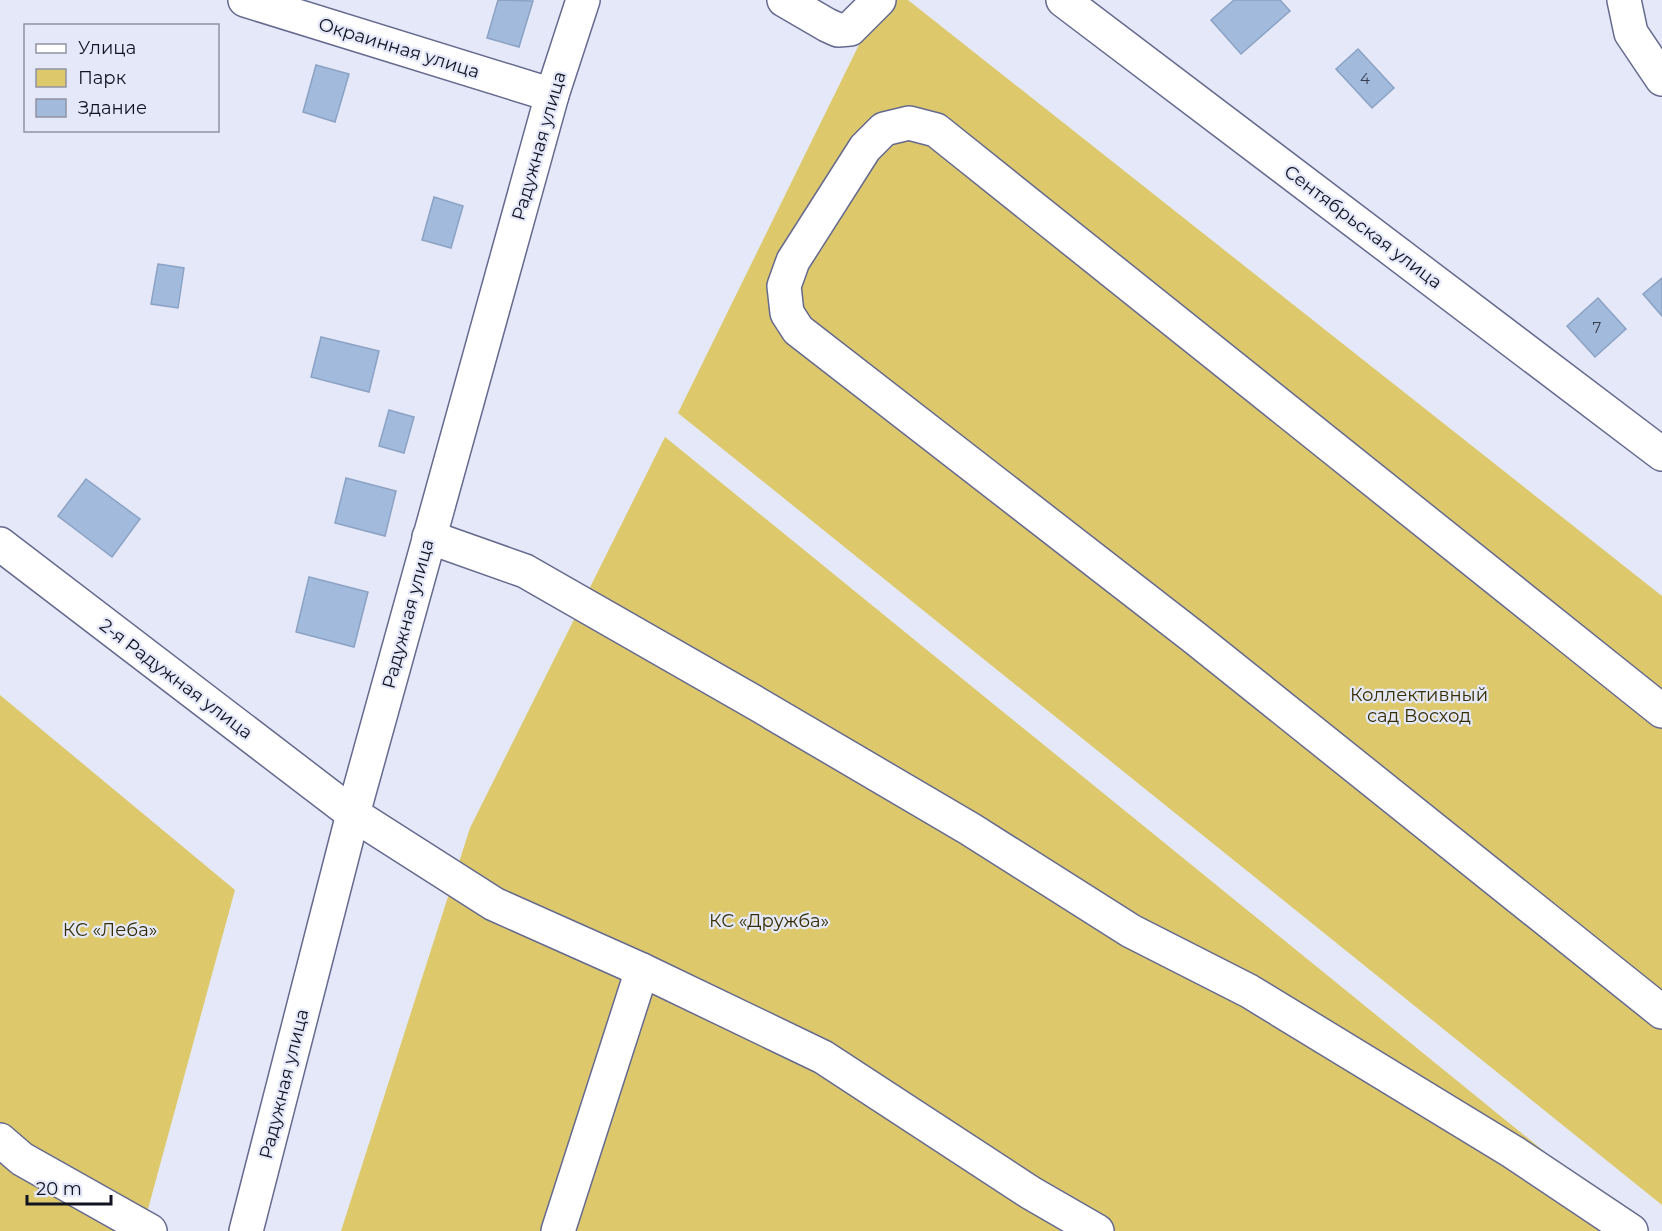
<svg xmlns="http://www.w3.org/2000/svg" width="1662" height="1231" viewBox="0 0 1662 1231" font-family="Montserrat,sans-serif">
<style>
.green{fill:#ddc96c}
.building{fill:#a2badc;stroke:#8ba2c4;stroke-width:1.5}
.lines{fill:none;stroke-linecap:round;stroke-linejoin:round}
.minor-casing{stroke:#656a8e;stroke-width:36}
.minor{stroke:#fff;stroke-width:33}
.labels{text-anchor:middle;stroke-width:4.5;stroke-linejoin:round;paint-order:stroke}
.number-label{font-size:15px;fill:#353d50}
.street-label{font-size:18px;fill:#111321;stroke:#e4e8f8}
.park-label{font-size:18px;fill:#362d03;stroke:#e4e8f8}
</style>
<rect width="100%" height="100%" fill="#e4e8f8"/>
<g class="green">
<polygon points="881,0 908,0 1662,596 1662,1205 678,413"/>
<polygon points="665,437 1642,1231 341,1231 470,828"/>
<polygon points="0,695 235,890 142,1231 0,1231"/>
</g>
<g class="building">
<polygon points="498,0 533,1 519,47 487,38"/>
<polygon points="1234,0 1280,0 1290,11 1241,54 1211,20"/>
<polygon points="1358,49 1394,88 1372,108 1336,69"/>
<polygon points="316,65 349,74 335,122 303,112"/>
<polygon points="434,197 463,206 451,248 422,240"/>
<polygon points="158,264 184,268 178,308 151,304"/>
<polygon points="1662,278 1662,316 1643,294"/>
<polygon points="1598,298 1626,329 1595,357 1567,326"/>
<polygon points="321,337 379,351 369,392 311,377"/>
<polygon points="389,410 414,417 404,453 379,446"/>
<polygon points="346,478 396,491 385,536 335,523"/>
<polygon points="86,479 140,519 112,557 58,516"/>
<polygon points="309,577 368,592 354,647 296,632"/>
</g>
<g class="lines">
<defs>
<g id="minor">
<polyline points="245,0 552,95"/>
<polyline points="784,0 827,25 838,30 850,29 879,0"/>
<polyline points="1063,0 1662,454"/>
<polyline points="1624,0 1631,33 1662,79"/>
<polyline points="429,537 525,571 759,705 970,829 1131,931 1249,991 1513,1152 1631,1231"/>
<polyline points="0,544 353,814 494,904 642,970 823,1057 1031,1193 1097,1231"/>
<polyline points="1662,711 936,130 909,123 884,129 865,148 793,261 784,286 787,313 798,330 1195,638 1662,1012"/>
<polyline points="0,1140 22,1159 150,1231"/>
<polyline points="246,1231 353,814 552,95 583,0"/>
<polyline points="558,1231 642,970"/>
</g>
</defs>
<use href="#minor" class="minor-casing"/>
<use href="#minor" class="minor"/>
</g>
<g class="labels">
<g class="number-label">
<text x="1365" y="84">4</text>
<text x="1597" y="333">7</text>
</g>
<g class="street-label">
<text transform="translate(399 48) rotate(17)" y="6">Окраинная улица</text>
<text transform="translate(539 146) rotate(-74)" y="6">Радужная улица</text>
<text transform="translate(1363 227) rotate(37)" y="6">Сентябрьская улица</text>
<text transform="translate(408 614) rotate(-75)" y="6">Радужная улица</text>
<text transform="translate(176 679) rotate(37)" y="6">2-я Радужная улица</text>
<text transform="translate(284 1084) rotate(-76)" y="6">Радужная улица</text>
</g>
<g class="park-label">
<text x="1419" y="701">Коллективный<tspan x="1419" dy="21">сад Восход</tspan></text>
<text x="769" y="927">КС «Дружба»</text>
<text x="110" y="936">КС «Леба»</text>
</g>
</g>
<rect x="24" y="24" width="195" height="108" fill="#e4e8f8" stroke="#9093a2" stroke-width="1.5"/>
<rect x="36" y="44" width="30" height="9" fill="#ffffff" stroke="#9093a2" stroke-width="1.5"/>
<text x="78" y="54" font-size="18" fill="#111321">Улица</text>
<rect x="36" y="69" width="30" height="18" fill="#ddc96c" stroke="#9093a2" stroke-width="1.5"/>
<text x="78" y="84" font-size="18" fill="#111321">Парк</text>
<rect x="36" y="99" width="30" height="18" fill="#a2badc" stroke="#9093a2" stroke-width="1.5"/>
<text x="78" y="114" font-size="18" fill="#111321">Здание</text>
<path d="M27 1195v9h84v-9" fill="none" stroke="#111321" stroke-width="3"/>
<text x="36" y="1195" font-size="18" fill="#111321" stroke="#e4e8f8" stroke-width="4.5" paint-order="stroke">20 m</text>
</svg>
